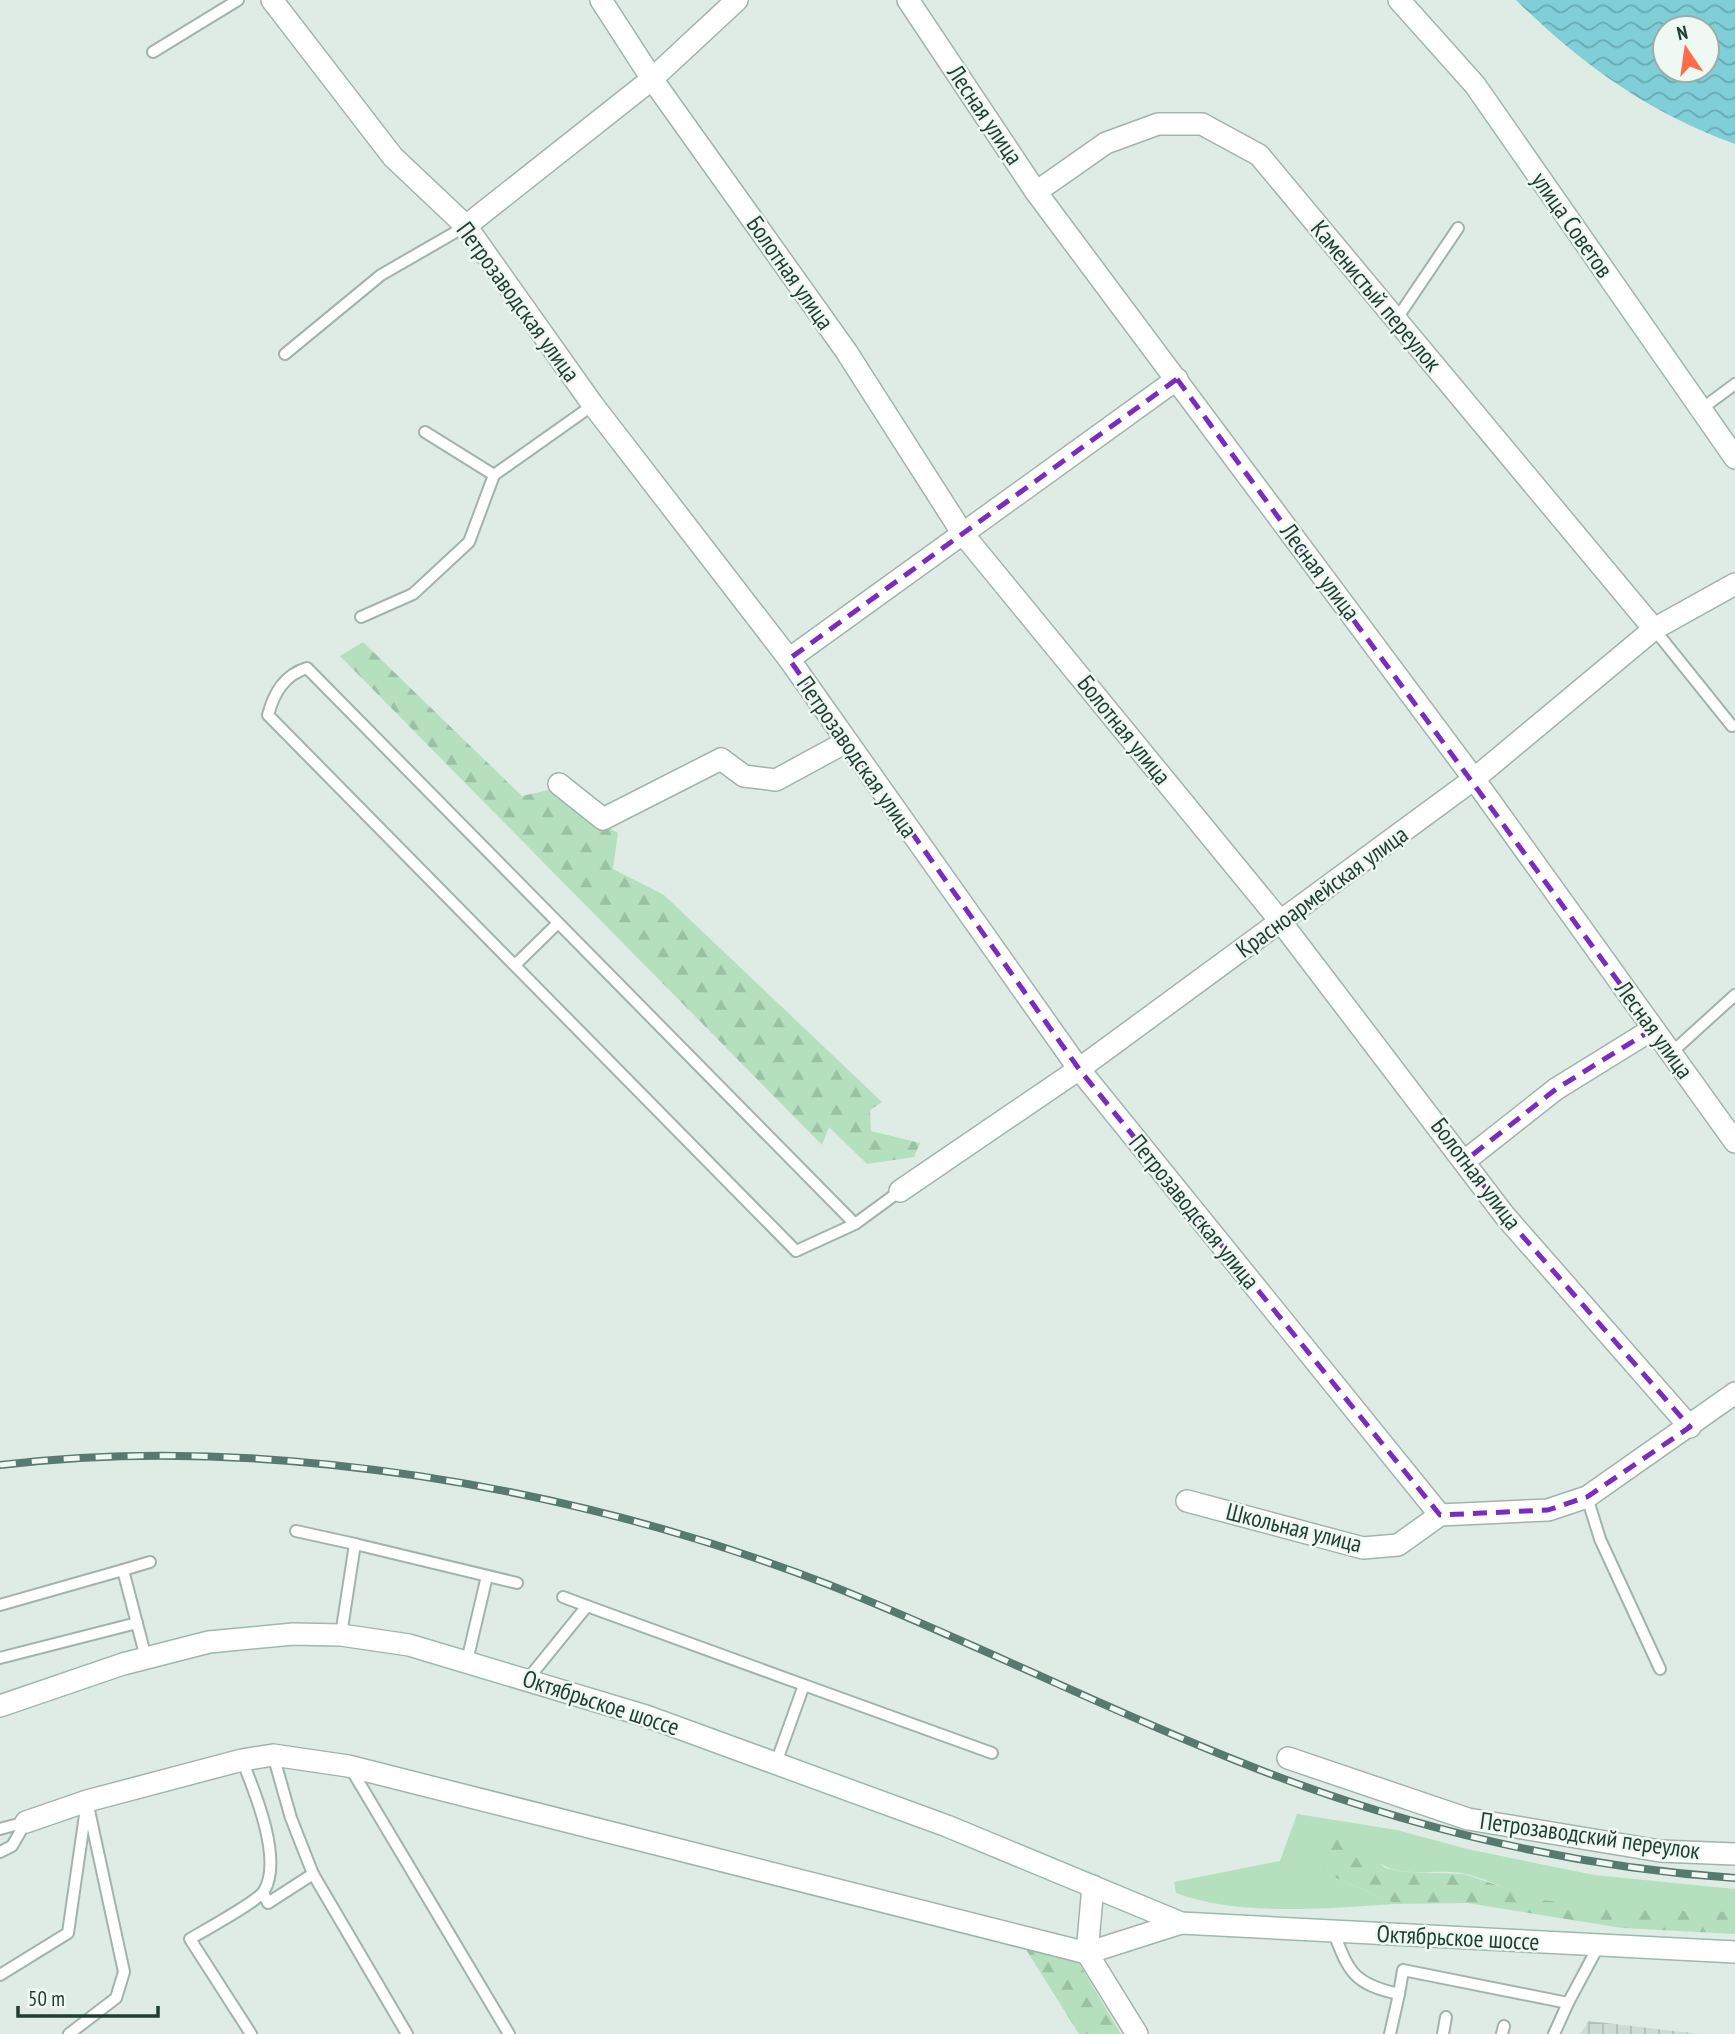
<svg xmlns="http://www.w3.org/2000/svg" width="1735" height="2034" viewBox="0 0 1735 2034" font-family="'PT Sans Narrow',sans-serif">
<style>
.industrial{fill:url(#industrial-grid)}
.grass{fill:#b5e0be}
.forest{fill:url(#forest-firs)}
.water{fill:url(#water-waves);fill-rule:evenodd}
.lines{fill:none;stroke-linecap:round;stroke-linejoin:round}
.service-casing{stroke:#a1b4ac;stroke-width:14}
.minor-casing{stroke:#a1b4ac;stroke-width:24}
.secondary-casing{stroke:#9cb9ad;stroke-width:24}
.service{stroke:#fff;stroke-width:10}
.minor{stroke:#fff;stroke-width:21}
.secondary{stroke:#fff;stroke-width:21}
.rail-casing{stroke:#58796f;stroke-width:8}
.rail{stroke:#eff8f3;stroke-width:5;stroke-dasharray:16;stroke-linecap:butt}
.marked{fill:none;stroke:#7b2cbf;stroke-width:5;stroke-dasharray:14 9;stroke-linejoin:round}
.labels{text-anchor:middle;stroke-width:5;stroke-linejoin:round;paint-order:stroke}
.street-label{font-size:24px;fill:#1e3d33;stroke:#eff8f3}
</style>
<defs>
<pattern id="industrial-grid" width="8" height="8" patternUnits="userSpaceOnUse" patternTransform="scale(1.75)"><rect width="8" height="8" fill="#ccdcd4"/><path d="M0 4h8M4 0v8" fill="none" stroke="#afbeb6"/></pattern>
<pattern id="forest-firs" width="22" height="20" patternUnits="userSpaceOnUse" patternTransform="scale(1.75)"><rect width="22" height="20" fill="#b5e0be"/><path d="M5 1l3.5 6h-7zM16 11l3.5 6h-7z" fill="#9bc1a4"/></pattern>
<pattern id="water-waves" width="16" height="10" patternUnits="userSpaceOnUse" patternTransform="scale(1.75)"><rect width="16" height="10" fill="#80cfd8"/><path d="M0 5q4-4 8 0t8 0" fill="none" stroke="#68a9b0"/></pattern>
</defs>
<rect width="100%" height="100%" fill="#deece5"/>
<polygon class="industrial" points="1589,2021 1700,2034 1580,2034"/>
<path class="grass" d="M1297,1814L1397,1830L1467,1849L1594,1875L1735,1889V1912C1671,1913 1605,1914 1542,1900C1516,1895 1492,1880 1466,1874C1434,1867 1401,1881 1373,1859L1334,1877L1396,1904C1330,1908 1239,1917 1176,1893L1174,1882L1280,1861Z"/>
<g class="forest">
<polygon points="363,642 522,796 549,790 618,833 613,869 664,895 882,1102 870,1110 871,1131 920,1143 914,1157 867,1164 829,1127 822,1145 340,656"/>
<polygon points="1336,1834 1348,1835 1385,1868 1406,1872 1464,1874 1542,1900 1626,1910 1735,1912 1735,1934 1622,1928 1467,1903 1396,1904 1334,1877 1324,1868 1319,1855 1324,1839"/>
<polygon points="1017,1935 1074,1955 1121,2034 1079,2034"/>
</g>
<path class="water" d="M1516,0H1735V144C1649,113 1581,64 1516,0ZM1665,28H1707V70H1665Z"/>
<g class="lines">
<defs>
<g id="service">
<polyline points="153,52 238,0"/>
<polyline points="1396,320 1458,228"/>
<polyline points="285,354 381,275 466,226"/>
<polyline points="1700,410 1735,384"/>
<polyline points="425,432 494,475"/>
<polyline points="361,617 413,594 469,542 494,475 593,405"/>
<polyline points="1654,629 1732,726"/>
<polyline points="515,965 558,923"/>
<polyline points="1671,1053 1735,995"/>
<path d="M855,1224L307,668C284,675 274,693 268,715L796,1251L855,1224L900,1191"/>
<polyline points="1587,1497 1600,1539 1660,1669"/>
<polyline points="296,1531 355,1544 341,1635"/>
<polyline points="355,1544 517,1583"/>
<polyline points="123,1570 150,1562"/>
<polyline points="563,1597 587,1606"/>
<polyline points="0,1605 123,1570 146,1658"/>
<polyline points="0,1658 137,1623"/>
<polyline points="467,1661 487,1576"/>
<polyline points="527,1680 587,1606 804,1685 776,1763"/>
<polyline points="804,1685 992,1753"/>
<polyline points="273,1755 291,1818 313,1874 407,2034"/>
<path d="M242,1760C255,1792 283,1860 264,1891C257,1902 205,1930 190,1939L251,2034"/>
<polyline points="351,1769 509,2034"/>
<polyline points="0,1829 26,1822 12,1846 0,1852"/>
<polyline points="263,1893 268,1903 313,1874"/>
<path d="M1333,1931C1349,1972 1353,1984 1399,1994L1390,2034"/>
<polyline points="0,1975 68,1933 87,1801 124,1972 116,1998 69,2034"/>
<polyline points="1399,1994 1403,1970 1568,2003 1599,1945"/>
<polyline points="1443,2034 1446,2017"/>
<polyline points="1502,2034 1504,2026"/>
<polyline points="1554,2034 1568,2003"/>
</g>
<g id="minor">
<polyline points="272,0 393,157 466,226 593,405 789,659 1079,1069 1440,1515"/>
<polyline points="601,0 652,79 846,351 963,534 1281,922 1505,1216 1690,1427"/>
<polyline points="908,0 1036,192 1474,779 1735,1142"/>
<polyline points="1036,192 1106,143 1158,124 1202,124 1259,155 1654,629"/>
<polyline points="466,226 652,79 737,0"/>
<polyline points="789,659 1177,379"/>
<polyline points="559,784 603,819 721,759 744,776 776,780 846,742"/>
<polyline points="1466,1160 1556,1089 1653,1029"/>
<polyline points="900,1191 1079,1069 1474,779 1654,629 1735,584"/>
<polyline points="1187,1501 1363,1548 1398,1545 1440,1515 1548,1510 1587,1497 1735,1393"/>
<polyline points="1288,1758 1468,1819 1660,1851 1735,1854"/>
<polyline points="26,1822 87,1801 242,1760 273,1755 348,1766 1087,1953 1181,1923"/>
<polyline points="1093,1886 1087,1953 1137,2034"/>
</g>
<g id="secondary">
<polyline points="1399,0 1475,85 1735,458"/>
<polyline points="0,1706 123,1664 209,1642 293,1634 341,1635 409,1645 646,1716 947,1826 1181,1923 1735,1952"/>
</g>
</defs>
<use href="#service" class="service-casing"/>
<use href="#minor" class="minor-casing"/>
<use href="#secondary" class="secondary-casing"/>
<use href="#service" class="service"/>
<use href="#minor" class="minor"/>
<use href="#secondary" class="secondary"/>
<defs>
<path id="rail" d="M0,1465C268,1433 576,1487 827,1584C976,1643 1119,1716 1268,1773C1418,1830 1575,1867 1735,1878"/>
</defs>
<use href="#rail" class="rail-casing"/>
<use href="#rail" class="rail"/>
</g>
<path class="marked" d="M1177,379L1653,1029L1556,1089L1466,1160L1505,1216L1690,1427L1587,1497L1548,1510L1440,1515L1079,1069L789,659Z"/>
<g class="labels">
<g class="street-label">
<text transform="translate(985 115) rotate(56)" y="8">Лесная улица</text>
<text transform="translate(1572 225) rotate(55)" y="8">улица Советов</text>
<text transform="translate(790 273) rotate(55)" y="8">Болотная улица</text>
<text transform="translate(1376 296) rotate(50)" y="8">Каменистый переулок</text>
<text transform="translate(518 302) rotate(54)" y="8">Петрозаводская улица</text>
<text transform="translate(1320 572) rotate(53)" y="8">Лесная улица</text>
<text transform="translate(1124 730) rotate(51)" y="8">Болотная улица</text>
<text transform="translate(857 757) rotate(55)" y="8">Петрозаводская улица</text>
<text transform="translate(1322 892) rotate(-36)" y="8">Красноармейская улица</text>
<text transform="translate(1654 1030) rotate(54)" y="8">Лесная улица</text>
<text transform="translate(1476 1174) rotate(53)" y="8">Болотная улица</text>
<text transform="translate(1194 1212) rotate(51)" y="8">Петрозаводская улица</text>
<text transform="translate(1294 1528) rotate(14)" y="8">Школьная улица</text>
<text transform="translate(601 1703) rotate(18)" y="8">Октябрьское шоссе</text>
<text transform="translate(1590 1836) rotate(8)" y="8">Петрозаводский переулок</text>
<text transform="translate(1458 1938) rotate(3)" y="8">Октябрьское шоссе</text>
</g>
</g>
<g transform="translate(1686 49) rotate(347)"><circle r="33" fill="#eff8f3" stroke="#9bada6" stroke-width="2"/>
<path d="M0-5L12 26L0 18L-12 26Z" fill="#ff6c49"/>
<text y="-10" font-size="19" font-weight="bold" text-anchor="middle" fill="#1e3d33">N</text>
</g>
<path d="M18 2006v10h140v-10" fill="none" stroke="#1e3d33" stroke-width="3.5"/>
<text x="28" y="2006" font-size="21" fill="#1e3d33" stroke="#eff8f3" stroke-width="5" paint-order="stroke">50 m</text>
</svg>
